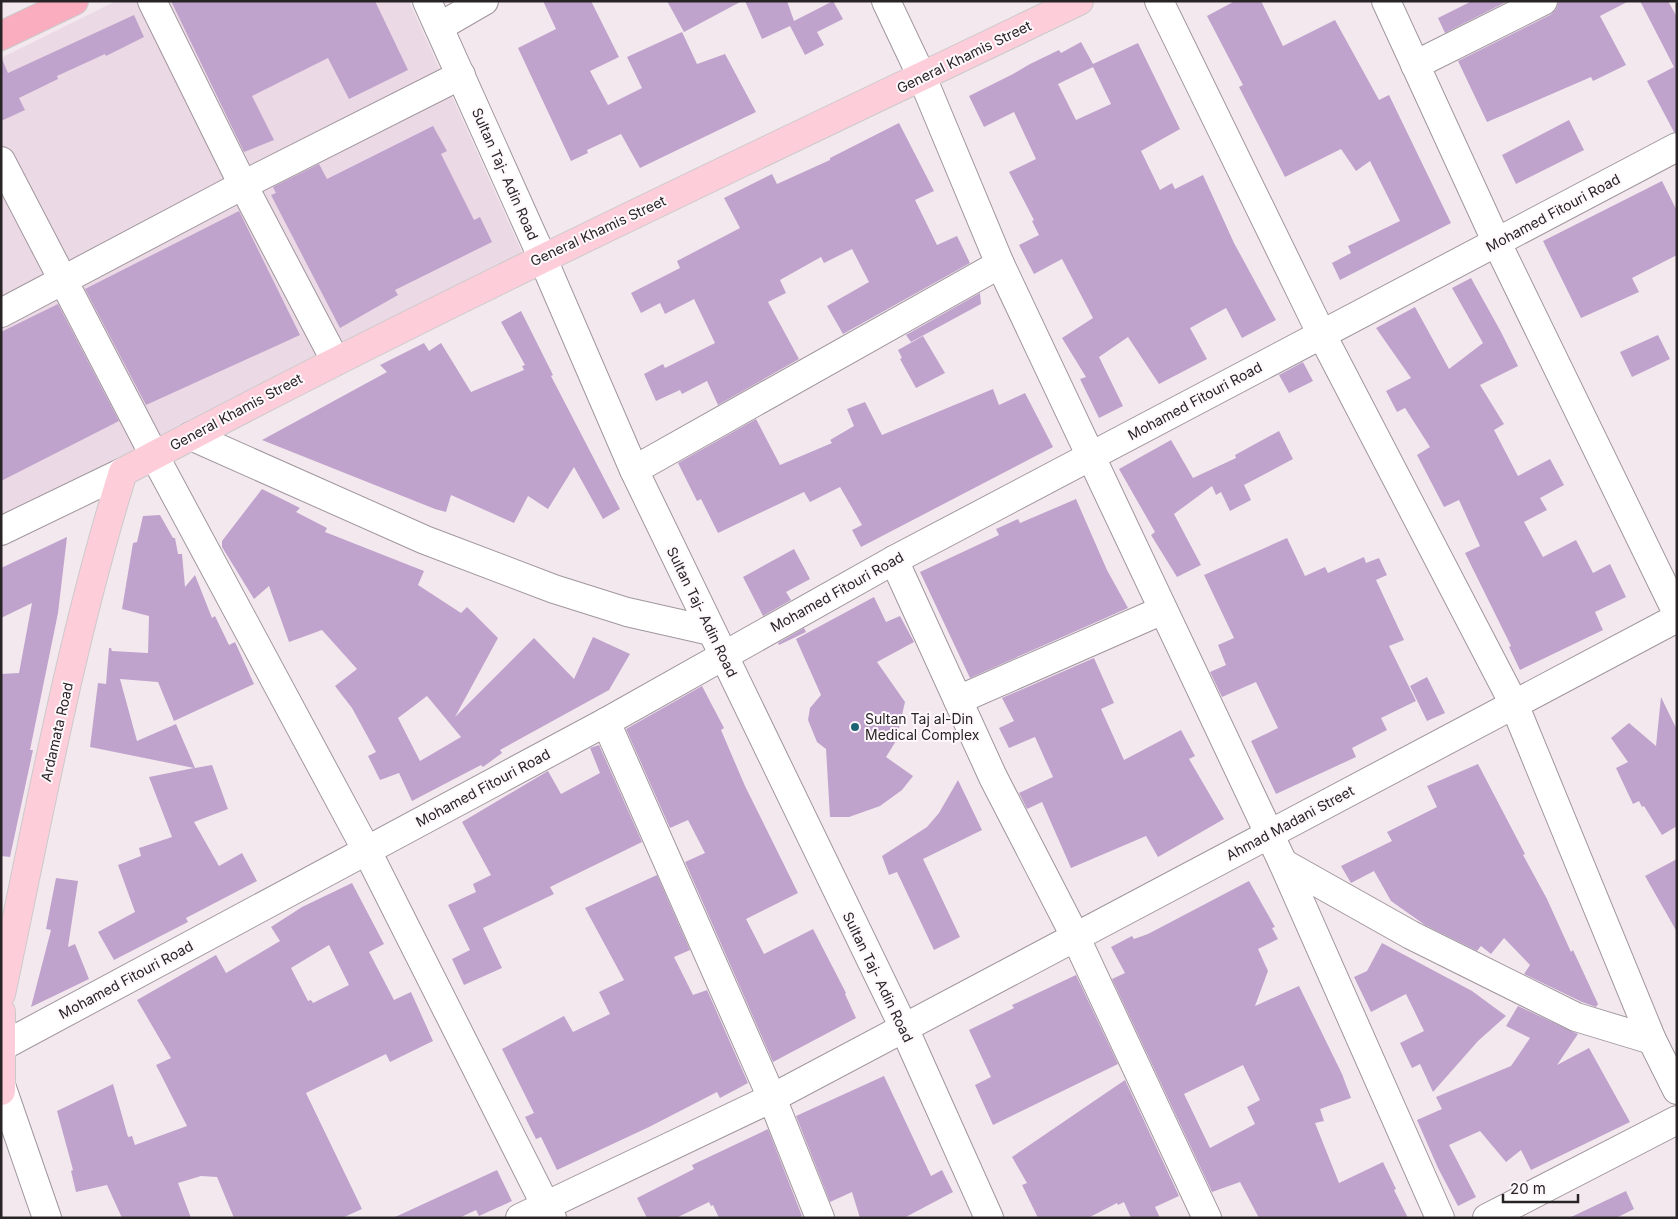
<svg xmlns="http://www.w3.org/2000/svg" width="1678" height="1219" viewBox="0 0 1678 1219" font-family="Inter,sans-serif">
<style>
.built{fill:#ebd9e5}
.building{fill:#bfa3cc;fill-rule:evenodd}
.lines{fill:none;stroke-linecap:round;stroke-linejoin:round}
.minor-casing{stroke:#a0969d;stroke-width:30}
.major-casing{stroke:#cbcacb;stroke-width:30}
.highway-casing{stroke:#cbcacb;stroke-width:30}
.minor{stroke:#fff;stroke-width:28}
.major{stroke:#fdced9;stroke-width:28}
.highway{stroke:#fbadc0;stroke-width:28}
.poi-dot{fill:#1e6374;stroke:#fef7fb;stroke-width:2}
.labels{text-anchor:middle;stroke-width:4;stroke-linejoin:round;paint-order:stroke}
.street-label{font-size:14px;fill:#282426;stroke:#fef7fb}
.poi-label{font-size:14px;fill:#282426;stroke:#fef7fb;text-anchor:start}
</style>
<rect width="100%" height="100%" fill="#f4e8ef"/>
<polygon class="built" points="116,1 409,1 526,261 1,515 1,58"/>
<g class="building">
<polygon points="171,1 375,1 408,70 349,99 328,58 252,96 274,140 244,152"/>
<polygon points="543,1 591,1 619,57 590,71 608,105 642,88 627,57 682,32 697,64 725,54 756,112 640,168 621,134 587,150 588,153 571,161 518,48 556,29"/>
<polygon points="667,1 742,1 684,32"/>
<polygon points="745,1 787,1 794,21 833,1 843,19 817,32 824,45 805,55 790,26 762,39"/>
<polygon points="1235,1 1261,1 1283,46 1335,20 1379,100 1389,95 1451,223 1340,280 1332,263 1351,253 1348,246 1400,221 1370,161 1356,171 1341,149 1285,177 1239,87 1243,85 1207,16"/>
<polygon points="1472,1 1508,1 1445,33 1438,18"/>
<polygon points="1559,1 1629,1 1600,16 1626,65 1593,81 1591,77 1487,122 1458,61 1550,15 1556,9"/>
<polygon points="1640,1 1668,1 1677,17 1677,132 1674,132 1647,81 1674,67"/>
<polygon points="134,15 144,37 106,56 105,54 57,76 58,79 19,98 25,110 1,121 1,57 8,73"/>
<path d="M1081,42L1093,64L1138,43L1180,129L1141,151L1160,190L1172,183L1175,189L1203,175L1234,243L1276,320L1242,338L1226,308L1190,328L1207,359L1159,384L1128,337L1099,357L1123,406L1099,418L1080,379L1086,377L1062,338L1093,318L1062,259L1034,274L1019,245L1039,235L1032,221L1034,220L1009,172L1036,159L1014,112L984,127L969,96L1013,74L1030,64L1059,50L1061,53ZM1093,67L1111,104L1076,120L1058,84Z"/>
<polygon points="1569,120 1584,150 1516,184 1502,155"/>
<polygon points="899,123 934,191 915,200 937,245 957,236 970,263 843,334 827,306 869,282 852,249 824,263 821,257 780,280 786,293 768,302 799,359 718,405 707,381 682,394 680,390 656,401 644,374 663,364 665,368 715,343 694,299 665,314 660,303 641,313 631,293 680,268 677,261 740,228 724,198 772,174 777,184 830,160 830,158"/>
<polygon points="433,126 447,151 441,154 474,220 480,217 492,242 395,290 398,295 340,328 271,195 276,193 273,187 319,164 327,179"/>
<polygon points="1662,181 1677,211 1677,255 1632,278 1639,292 1581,318 1543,241"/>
<polygon points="239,211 300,335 146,405 85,289"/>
<polygon points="1471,278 1501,332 1518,366 1480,385 1504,424 1494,430 1518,476 1550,459 1564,485 1540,498 1547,510 1524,522 1543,557 1576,540 1593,573 1610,564 1626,597 1595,612 1603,630 1520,670 1509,647 1511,646 1465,553 1480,546 1459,500 1444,507 1417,455 1430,447 1405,408 1397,412 1386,391 1411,378 1376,328 1415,307 1449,369 1483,343 1452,288"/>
<polygon points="980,293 981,304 911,342 906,335"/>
<polygon points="58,304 119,421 1,481 1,332"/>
<polygon points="521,311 553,375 551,376 620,509 603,519 574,467 548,509 528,496 514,523 451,495 446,512 435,509 262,440 387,372 380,365 424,343 429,351 441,343 471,392 524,370 522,366 525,365 501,322"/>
<polygon points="1658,335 1670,359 1632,377 1620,352"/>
<polygon points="923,336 945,373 916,388 900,359 902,358 898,350"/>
<polygon points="1303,362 1313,381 1289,393 1279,375"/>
<polygon points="993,389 999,405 1025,393 1053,447 861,547 852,530 862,525 840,487 810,502 804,492 718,533 701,499 697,501 678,463 756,419 780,465 832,443 830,440 854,426 847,409 865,402 882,435"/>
<polygon points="1279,431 1293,459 1244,485 1251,500 1230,511 1221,492 1216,495 1212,486 1174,514 1201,565 1177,577 1151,535 1155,532 1119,469 1171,440 1193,478 1236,458 1235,455"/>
<path d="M262,489L300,508L296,512L327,528L325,532L424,571L418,585L461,613L467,607L498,638L455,717L534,638L574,679L593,637L630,654L609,690L500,750L502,753L483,767L481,765L412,801L399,773L380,780L368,756L376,752L352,708L335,686L357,669L322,630L289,642L269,586L254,599L222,547V541ZM427,696L461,737L420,761L398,718Z"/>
<polygon points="1076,499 1107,570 1128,608 970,678 920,572 999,535 996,529 1018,519 1020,523"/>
<polygon points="160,515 173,538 175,538 178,554 182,554 185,587 195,575 212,618 215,616 229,645 235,642 254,684 174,721 158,682 120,679 137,741 176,724 195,768 212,765 228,809 194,822 219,866 242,853 257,881 186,918 188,922 114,960 98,932 135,912 118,865 141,856 139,848 172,837 149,777 194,768 90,747 98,683 106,684 109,648 111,648 112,651 148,653 149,616 122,609 133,543 137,542 143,516"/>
<polygon points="67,537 58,613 30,750 33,750 10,857 1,856 1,674 19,673 32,603 1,618 1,568"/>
<polygon points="1287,538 1305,576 1325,567 1328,573 1364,557 1366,563 1379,558 1387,575 1376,580 1404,640 1389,646 1416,701 1381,718 1387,730 1352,748 1356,757 1276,794 1251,741 1278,728 1256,682 1222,697 1210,672 1226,665 1218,645 1234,638 1204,575"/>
<polygon points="794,549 810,579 786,592 791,600 763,616 743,577"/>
<polygon points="874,597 886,622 900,616 914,642 877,662 905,702 896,741 886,757 913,776 902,790 880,806 849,817 830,817 826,749 817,742 808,720 810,708 821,695 796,639"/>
<polygon points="804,628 806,632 779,645 778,643"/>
<polygon points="1094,658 1114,703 1101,709 1124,760 1181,730 1195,756 1189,759 1224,819 1158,857 1146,836 1071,868 1042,802 1027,809 1019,793 1053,777 1035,737 1009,748 999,728 1014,721 1002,698"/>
<polygon points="1427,677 1445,713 1427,721 1410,686"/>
<polygon points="702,686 724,728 721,730 745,786 798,893 746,919 764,954 813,929 846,993 845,994 856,1018 773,1062 685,862 705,853 688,820 670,828 626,729"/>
<polygon points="1661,697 1677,730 1677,826 1662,835 1644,806 1642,807 1639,801 1633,804 1616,768 1628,762 1611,738 1629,723 1656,746"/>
<polygon points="599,745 642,842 550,887 554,894 483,928 502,968 464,985 452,959 470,950 448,905 476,892 473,884 491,875 462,822 548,771 561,794 600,773 590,748"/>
<polygon points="1478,764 1525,854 1523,855 1547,899 1571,952 1573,950 1598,1004 1596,1007 1582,1002 1524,974 1530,965 1504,938 1491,954 1481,946 1477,951 1425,925 1391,901 1374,871 1351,883 1341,866 1392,841 1387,832 1437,807 1427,786"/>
<polygon points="958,780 982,830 923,859 960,937 934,950 897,872 889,875 882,856 927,827 939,813"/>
<polygon points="1677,859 1677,932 1645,876"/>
<polygon points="657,875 690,950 674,957 693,995 707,990 748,1083 720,1098 717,1092 649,1127 557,1170 541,1137 536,1139 525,1117 534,1113 502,1049 564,1016 573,1032 610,1014 599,992 624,980 585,908"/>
<polygon points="56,878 78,881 68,947 75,944 89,979 31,1007 51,930 46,929"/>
<path d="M1249,881L1275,927L1272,928L1278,939L1258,949L1268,971L1255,1006L1299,986L1342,1074L1351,1098L1320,1109L1324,1121L1315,1123L1339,1183L1383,1162L1396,1189L1394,1190L1408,1218H1259L1240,1182L1212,1192L1112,979L1125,973L1111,947L1132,936L1134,939L1148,934ZM1243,1065L1260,1100L1247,1107L1255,1124L1210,1148L1184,1094Z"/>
<path d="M352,883L384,944L369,952L394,1000L411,992L433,1041L390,1062L386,1054L306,1093L362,1209L342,1218H234L217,1177L201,1176L178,1183L191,1218H122L107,1185L76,1192L71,1171L73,1170L57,1111L113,1084L128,1137L132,1136L135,1145L187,1126L156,1065L171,1058L137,1000L216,955L226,973L280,941L271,927L302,907ZM329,945L349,985L313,1003L311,1000L308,1001L291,968Z"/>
<polygon points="1382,943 1472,991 1506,1016 1478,1041 1433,1092 1420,1064 1412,1068 1400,1043 1424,1031 1406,994 1371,1012 1354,977 1367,971"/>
<polygon points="1076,975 1118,1064 993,1125 975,1085 991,1077 969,1030 1014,1008 1012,1005"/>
<polygon points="1518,1006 1578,1034 1557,1065 1589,1048 1630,1122 1531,1170 1521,1150 1506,1162 1480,1131 1449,1145 1476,1197 1458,1206 1438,1168 1417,1120 1442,1109 1436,1097 1511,1066 1530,1038 1506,1026"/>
<polygon points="884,1076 931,1176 942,1170 953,1192 904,1218 860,1218 852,1192 830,1202 796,1116"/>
<polygon points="1125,1080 1179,1196 1155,1207 1160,1218 1131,1218 1124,1202 1118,1205 1117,1203 1088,1218 1038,1218 1022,1185 1027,1183 1012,1157"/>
<polygon points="768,1129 802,1216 798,1218 719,1218 713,1205 711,1206 709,1202 676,1218 647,1218 637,1198 694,1169 692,1165"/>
<polygon points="497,1170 512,1201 479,1216 476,1210 459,1218 393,1218"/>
<polygon points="1626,1191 1634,1209 1616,1218 1569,1218"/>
</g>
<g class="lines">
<defs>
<g id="minor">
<polyline points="152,1 243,185 335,360"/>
<polyline points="427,1 542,257 634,470 904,1028 989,1218"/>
<polyline points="886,1 922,77 1000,264 1283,863 1440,1218"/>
<polyline points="1159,1 1321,333 1514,704 1652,1040 1677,1090"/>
<polyline points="1386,1 1497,243 1677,613"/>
<polyline points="439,27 484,1"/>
<polyline points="1415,65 1543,1"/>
<polyline points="1,161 154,455 367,851 552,1218"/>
<polyline points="1,313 243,185 461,75"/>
<polyline points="191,436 425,540 554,589 627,612 711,631"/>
<polyline points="634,470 1000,264"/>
<polyline points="1,531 123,472"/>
<polyline points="894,560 993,777 1075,936 1207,1218"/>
<polyline points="958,700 1163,610"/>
<polyline points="606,722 772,1098 820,1218"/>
<polyline points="1283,863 1411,935 1576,1017 1652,1040"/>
<polyline points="1,1047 606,722 894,560 1677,147"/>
<polyline points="2,1088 47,1218"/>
<polyline points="520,1218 772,1098 1677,618"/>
<polyline points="1487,1218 1677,1120"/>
</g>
<g id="major">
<path d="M1,994C38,820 70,642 123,472C436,305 759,155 1079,1"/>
<polyline points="1,1012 1,1091"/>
</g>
<polyline id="highway" points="1,36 74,1"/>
</defs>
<use href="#minor" class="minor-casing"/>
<use href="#major" class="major-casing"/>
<use href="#highway" class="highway-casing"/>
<use href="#minor" class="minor"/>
<use href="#major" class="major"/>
<use href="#highway" class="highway"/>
</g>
<circle class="poi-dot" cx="855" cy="727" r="5"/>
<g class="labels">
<g class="street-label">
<text transform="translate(964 57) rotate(-26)" y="5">General Khamis Street</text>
<text transform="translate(505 174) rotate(66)" y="5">Sultan Taj- Adin Road</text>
<text transform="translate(1553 213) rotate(-28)" y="5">Mohamed Fitouri Road</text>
<text transform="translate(598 231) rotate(-25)" y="5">General Khamis Street</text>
<text transform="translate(1195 401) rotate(-28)" y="5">Mohamed Fitouri Road</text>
<text transform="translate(236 412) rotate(-28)" y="5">General Khamis Street</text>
<text transform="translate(837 592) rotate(-29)" y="5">Mohamed Fitouri Road</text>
<text transform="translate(702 612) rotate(64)" y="5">Sultan Taj- Adin Road</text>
<text transform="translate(57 732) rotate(-77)" y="5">Ardamata Road</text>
<text transform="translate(483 788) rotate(-28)" y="5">Mohamed Fitouri Road</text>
<text transform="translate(1290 823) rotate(-28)" y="5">Ahmad Madani Street</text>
<text transform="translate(878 977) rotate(64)" y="5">Sultan Taj- Adin Road</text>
<text transform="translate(126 980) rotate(-28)" y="5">Mohamed Fitouri Road</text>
</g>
<g class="poi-label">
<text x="865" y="724">Sultan Taj al-Din<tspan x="865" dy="16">Medical Complex</tspan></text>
</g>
</g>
<rect width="1678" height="1219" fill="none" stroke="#282426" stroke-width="5"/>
<path d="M1503 1194v8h75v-8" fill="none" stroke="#282426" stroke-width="2.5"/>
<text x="1510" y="1194" font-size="15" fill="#282426" stroke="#fef7fb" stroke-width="4" paint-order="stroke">20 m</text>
</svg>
